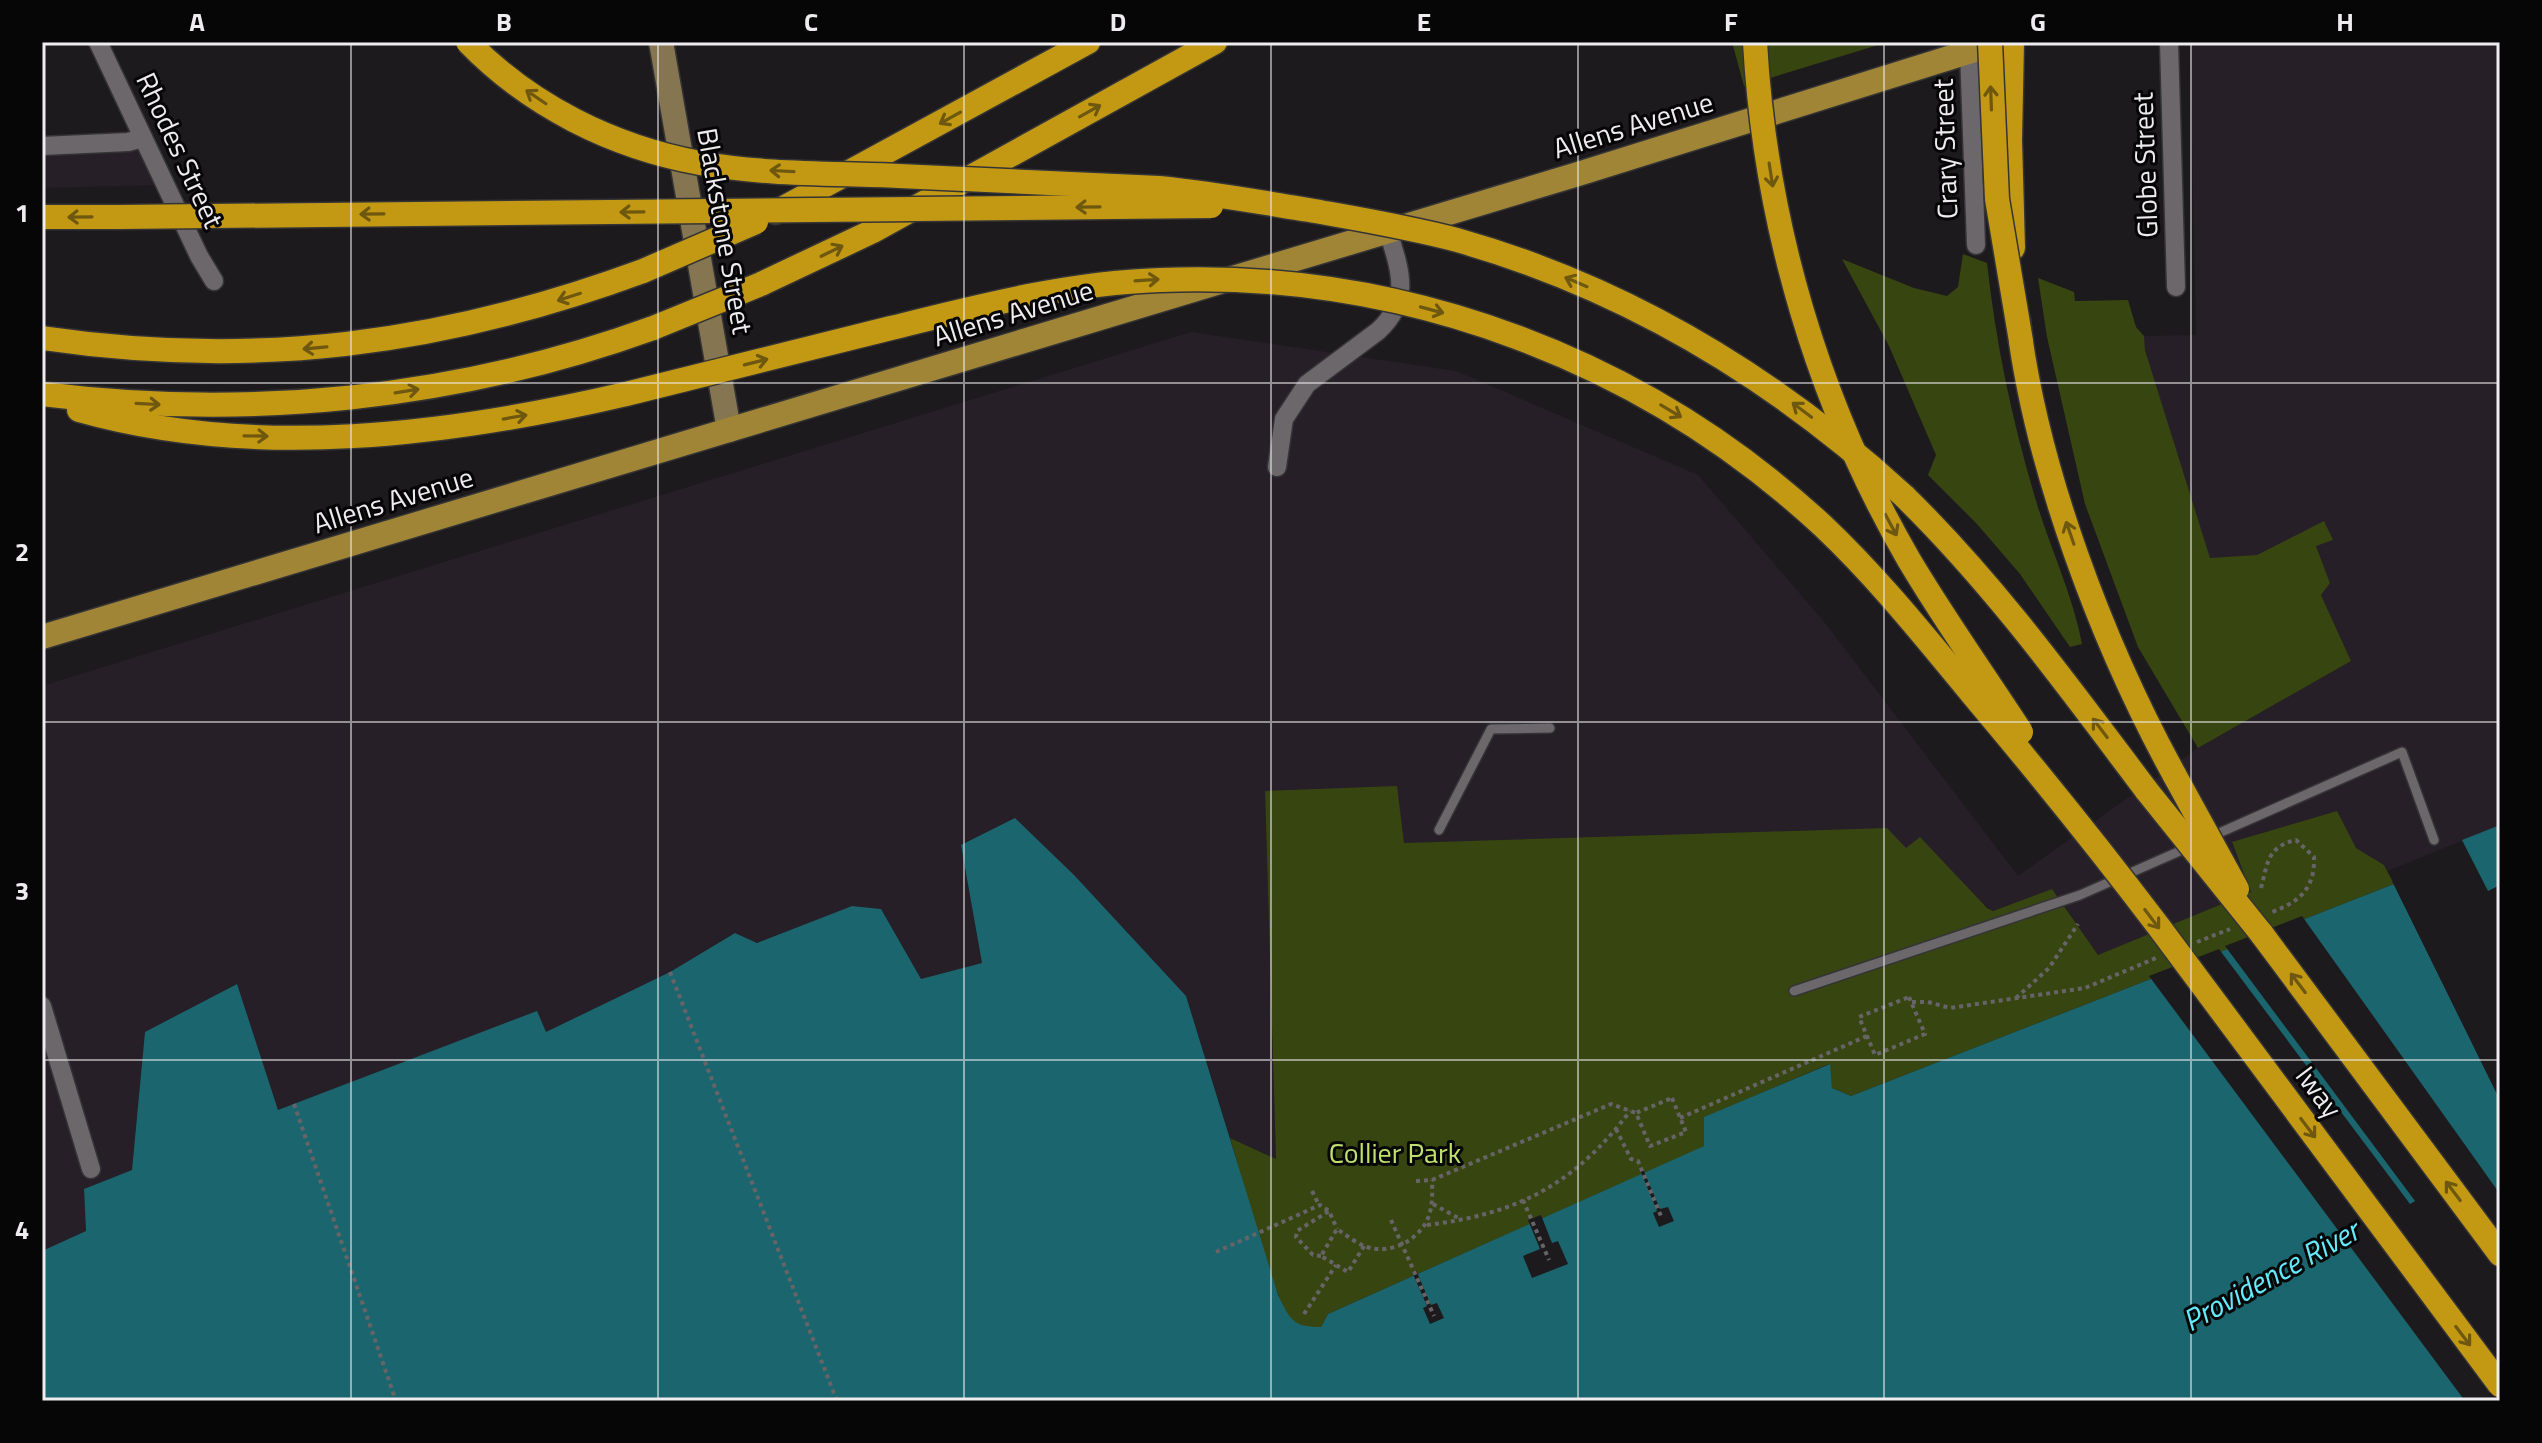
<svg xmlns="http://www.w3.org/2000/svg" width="2542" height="1443" viewBox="0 0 2542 1443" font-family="'Titillium Web',sans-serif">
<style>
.built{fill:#261f27}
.green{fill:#374511}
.water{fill:#1b666e}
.pier{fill:#1d1a1d}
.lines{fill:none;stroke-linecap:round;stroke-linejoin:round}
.lane-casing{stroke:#353435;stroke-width:12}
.street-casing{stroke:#353435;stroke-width:21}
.secondary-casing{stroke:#353435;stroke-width:27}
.primary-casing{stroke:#353435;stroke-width:27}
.highway-casing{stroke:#353435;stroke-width:27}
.path{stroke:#676467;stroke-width:4;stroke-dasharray:4 4;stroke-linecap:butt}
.lane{stroke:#6b676b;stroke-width:9}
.street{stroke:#6b676b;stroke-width:18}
.secondary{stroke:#857651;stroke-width:24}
.primary{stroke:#a08537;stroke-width:24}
.highway{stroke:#c39914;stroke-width:24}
.highway-bridge-casing{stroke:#353435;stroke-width:27;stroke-linecap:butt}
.highway-bridge{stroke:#c39914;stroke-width:24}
.oneway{stroke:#6e570e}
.grid{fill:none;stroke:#eeecef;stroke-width:2;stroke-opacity:0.55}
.labels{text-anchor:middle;stroke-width:6;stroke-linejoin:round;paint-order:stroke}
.street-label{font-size:28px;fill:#eeecef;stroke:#070607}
.park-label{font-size:28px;fill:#bfe16c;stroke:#070607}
.water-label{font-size:30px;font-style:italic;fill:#64ebfc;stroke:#070607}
.neatline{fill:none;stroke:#eeecef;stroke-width:3}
.grid-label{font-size:26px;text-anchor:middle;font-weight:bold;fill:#eeecef}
</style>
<rect width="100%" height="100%" fill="#1d1a1d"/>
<g class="built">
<polygon points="2190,42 2500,42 2500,825 2388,871 2384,865 2356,848 2232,843 2252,892 2098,955 2052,889 1993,911 1905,849 1423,1038 1265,792 1276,1159 1230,1138 1186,996 961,845 982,963 921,979 881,909 852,906 757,943 734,933 670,972 546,1032 537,1012 278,1110 236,984 145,1033 132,1170 84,1189 86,1231 42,1251 42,686 1191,332 1456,371 1698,475 1825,623 2018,876 2198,748 2351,661 2321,595 2330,583 2316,545 2324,522 2257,555 2210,559 2145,350 2144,336 2196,335"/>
<polygon points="130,134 156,185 42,188 42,150"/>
</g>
<g class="green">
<polygon points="1732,42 1888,42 1744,86"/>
<path d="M1963,254L1987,263C1996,345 2013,425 2037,504C2051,550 2073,596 2082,644L2070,647L2020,574L1977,524L1928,475L1936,455L1889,346L1842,259L1914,288L1947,296L1958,287Z"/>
<polygon points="2038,278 2074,292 2075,301 2128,300 2136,327 2144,336 2145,350 2210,558 2257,555 2324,521 2333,540 2316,546 2330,583 2321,595 2351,661 2198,748 2138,647 2085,504 2047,337"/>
<path d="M1397,786L1404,843L1887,828L1906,848L1920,837L1987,908L1993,911L2052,889L2098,955L2251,892L2232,842L2337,811L2356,848L2384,865L2394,884L1851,1096L1832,1088L1829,1064L1705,1117V1146L1328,1314L1321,1327C1311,1327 1300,1327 1291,1320C1276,1307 1239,1167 1230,1138L1276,1159L1265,791Z"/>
</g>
<g class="water">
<path d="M1015,818L1074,875L1186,996L1278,1295C1290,1319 1292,1327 1321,1327L1328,1314L1704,1146V1117L1830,1064L1832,1088L1851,1096L2394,884L2500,1100V1401H42V1251L86,1231L84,1189L132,1170L145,1032L237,984L278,1110L537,1011L546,1032L670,972L735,933L757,943L852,906L881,909L921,979L982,963L961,845Z"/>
<polygon points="2500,825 2500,885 2488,891 2462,840"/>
</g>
<g class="pier">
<polygon points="2392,881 2398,883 2500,1091 2500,1100"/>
<polygon points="2302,916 2500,1194 2500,1401 2465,1401 2149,976 2219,949 2410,1204 2415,1201 2225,946"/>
<polygon points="1643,1169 1660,1209 1668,1207 1674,1221 1659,1227 1653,1213 1657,1211 1640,1170"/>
<polygon points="1541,1215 1552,1243 1558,1241 1568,1264 1532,1278 1523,1256 1540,1249 1528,1220"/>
<polygon points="1416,1270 1431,1305 1437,1303 1444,1318 1430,1324 1423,1308 1427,1306 1412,1272"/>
</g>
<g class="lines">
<defs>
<g id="lane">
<polyline points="1439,830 1491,729 1550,728"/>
<polyline points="2210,837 2402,752 2434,840"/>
<polyline points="1794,991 2080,895 2189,847"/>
</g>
<g id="street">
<polyline points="98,42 199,256 214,281"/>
<polyline points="2169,42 2176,287"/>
<polyline points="1969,52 1976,245"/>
<polyline points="42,146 128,142 143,138"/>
<path d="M1277,467L1284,419L1307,384L1378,331C1412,300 1400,270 1388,231"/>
<polyline points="42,1006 91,1169"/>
</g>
<polyline id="secondary" points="661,42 729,430"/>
<polyline id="primary" points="42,637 1578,174 2000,42"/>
<g id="highway">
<polyline points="2012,42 2010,140 2013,248"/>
<polyline points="776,212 1088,42"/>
<polyline points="42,217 119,217"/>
<polyline points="761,284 873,231 1215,42"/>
<path d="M2018,320C2036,469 2103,645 2175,776"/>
<path d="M42,338C254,369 442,345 643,271"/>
<path d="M42,394C249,420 457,399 653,328"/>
<path d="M79,410C256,460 450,435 626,394"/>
<path d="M1904,496C1996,586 2070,689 2147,791"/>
<polyline points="2261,933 2500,1254"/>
</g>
</defs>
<use href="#lane" class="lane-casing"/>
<use href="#street" class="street-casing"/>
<use href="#secondary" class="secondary-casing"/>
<use href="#primary" class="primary-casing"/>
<use href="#highway" class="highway-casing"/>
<g class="path">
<path d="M2261,888C2268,862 2267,847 2296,840L2314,857C2315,889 2299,902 2272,912"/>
<polyline points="2197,942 2230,929"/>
<polyline points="670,972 837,1401"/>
<polygon points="1909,997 1925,1034 1875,1055 1859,1017"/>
<polyline points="2016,998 2049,968 2078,924"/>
<polyline points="1912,1002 1928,1002 1950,1008 2085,988 2156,958"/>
<polygon points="1672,1098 1686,1132 1650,1146 1636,1113"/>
<polyline points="294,1104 396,1401"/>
<polyline points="1680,1118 1867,1036"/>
<polyline points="1616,1129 1631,1159 1638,1161 1661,1216"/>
<polyline points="1416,1181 1432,1180 1611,1104 1636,1113"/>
<polyline points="1312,1191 1319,1205"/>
<polyline points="1523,1200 1549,1260"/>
<polyline points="1433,1204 1460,1219"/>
<polyline points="1391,1220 1434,1316"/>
<path d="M1427,1225C1518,1214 1575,1184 1630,1111"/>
<path d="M1364,1246L1348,1272L1321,1256L1337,1229C1349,1237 1363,1249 1378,1249C1387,1250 1401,1246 1408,1241C1432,1225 1433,1206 1432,1180"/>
<polyline points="1216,1252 1320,1205 1329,1211 1337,1229"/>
<polyline points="1321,1256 1313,1255 1296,1237 1297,1231 1329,1211"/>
<polyline points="1304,1314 1336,1265"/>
</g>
<use href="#lane" class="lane"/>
<use href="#street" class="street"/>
<use href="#secondary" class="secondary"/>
<use href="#primary" class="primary"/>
<use href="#highway" class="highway"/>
<defs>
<g id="highway-bridge">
<path d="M468,42C530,106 613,147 700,163C765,175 834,173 899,176C986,180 1073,184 1159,188C1210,193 1259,202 1309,210C1359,219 1408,227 1457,240C1626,288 1775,378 1904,496"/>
<path d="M1755,42C1765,223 1818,403 1909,560C1944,619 1984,675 2021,732"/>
<polyline points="1990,42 1997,199 2021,341"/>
<polyline points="119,217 1211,206"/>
<polyline points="643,271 756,222"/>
<polyline points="653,328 761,284"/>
<path d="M626,394C714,372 803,350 891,328C980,306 1068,283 1160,280C1405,270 1644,360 1823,526C1878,578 1925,637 1973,695C2037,771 2099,848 2159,927C2273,1080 2386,1233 2500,1385"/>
<polyline points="2175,776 2237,889"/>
<polyline points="2147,791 2261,933"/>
</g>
</defs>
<use href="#highway-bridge" class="highway-bridge-casing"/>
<use href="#highway-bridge" class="highway-bridge"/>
</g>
<defs><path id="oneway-shaft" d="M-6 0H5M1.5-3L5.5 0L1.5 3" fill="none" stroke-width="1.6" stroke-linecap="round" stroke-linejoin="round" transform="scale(2)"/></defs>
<g class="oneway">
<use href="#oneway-shaft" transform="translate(536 97) rotate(-146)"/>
<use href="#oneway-shaft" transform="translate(1991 98) rotate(-92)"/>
<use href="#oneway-shaft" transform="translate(1090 111) rotate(-29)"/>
<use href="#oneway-shaft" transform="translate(950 118) rotate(151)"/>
<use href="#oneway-shaft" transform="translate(782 171) rotate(-177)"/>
<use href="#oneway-shaft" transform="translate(1771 175) rotate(81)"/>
<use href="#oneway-shaft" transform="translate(1088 207) rotate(179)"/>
<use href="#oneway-shaft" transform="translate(632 212) rotate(179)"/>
<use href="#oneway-shaft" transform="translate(372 214) rotate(179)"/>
<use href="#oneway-shaft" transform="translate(80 217) rotate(179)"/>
<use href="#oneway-shaft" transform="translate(832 251) rotate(-26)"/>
<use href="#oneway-shaft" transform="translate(1147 280) rotate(-4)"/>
<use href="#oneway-shaft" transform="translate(1576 282) rotate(-157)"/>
<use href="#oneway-shaft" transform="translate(569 297) rotate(162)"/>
<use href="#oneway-shaft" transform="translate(1432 310) rotate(15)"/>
<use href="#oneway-shaft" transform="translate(315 348) rotate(175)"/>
<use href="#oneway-shaft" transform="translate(756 362) rotate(-14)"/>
<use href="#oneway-shaft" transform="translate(407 391) rotate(-9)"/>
<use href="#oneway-shaft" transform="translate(148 404) rotate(3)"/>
<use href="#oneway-shaft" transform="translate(1802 410) rotate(-143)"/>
<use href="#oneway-shaft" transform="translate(1671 411) rotate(31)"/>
<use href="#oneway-shaft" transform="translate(515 417) rotate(-10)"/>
<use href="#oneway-shaft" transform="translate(256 436) rotate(1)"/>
<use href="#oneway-shaft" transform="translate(1891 525) rotate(62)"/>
<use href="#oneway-shaft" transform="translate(2070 533) rotate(-109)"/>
<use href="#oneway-shaft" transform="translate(2100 728) rotate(-127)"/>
<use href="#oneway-shaft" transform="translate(2152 919) rotate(53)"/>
<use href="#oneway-shaft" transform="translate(2298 983) rotate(-127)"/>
<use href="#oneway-shaft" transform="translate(2308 1128) rotate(53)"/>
<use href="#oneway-shaft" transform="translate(2453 1191) rotate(-127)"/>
<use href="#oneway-shaft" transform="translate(2463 1336) rotate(53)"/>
</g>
<path class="grid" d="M351,42V1401M658,42V1401M964,42V1401M1271,42V1401M1578,42V1401M1884,42V1401M2191,42V1401M42,383H2500M42,722H2500M42,1060H2500"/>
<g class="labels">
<g class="street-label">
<text transform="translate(1633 125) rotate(-17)" y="10">Allens Avenue</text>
<text transform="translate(1945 149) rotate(-92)" y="10">Crary Street</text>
<text transform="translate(180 150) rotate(65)" y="10">Rhodes Street</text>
<text transform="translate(2145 165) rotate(-92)" y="10">Globe Street</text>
<text transform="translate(725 231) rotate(80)" y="10">Blackstone Street</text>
<text transform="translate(1013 313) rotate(-17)" y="10">Allens Avenue</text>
<text transform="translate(393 500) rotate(-17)" y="10">Allens Avenue</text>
<text transform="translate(2319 1092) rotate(53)" y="10">Iway</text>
</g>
<g class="park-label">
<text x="1395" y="1163">Collier Park</text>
</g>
<g class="water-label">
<text transform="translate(2271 1276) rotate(-29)" y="10">Providence River</text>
</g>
</g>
<rect width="2542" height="1443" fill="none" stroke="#070607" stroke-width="88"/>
<rect x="44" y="44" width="2454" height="1355" class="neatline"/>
<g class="grid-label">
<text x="197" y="31">A</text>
<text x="504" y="31">B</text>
<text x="811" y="31">C</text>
<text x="1118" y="31">D</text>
<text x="1424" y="31">E</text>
<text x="1731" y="31">F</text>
<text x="2038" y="31">G</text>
<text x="2345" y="31">H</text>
<text x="22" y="222">1</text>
<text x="22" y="561">2</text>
<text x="22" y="900">3</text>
<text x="22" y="1239">4</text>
</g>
</svg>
